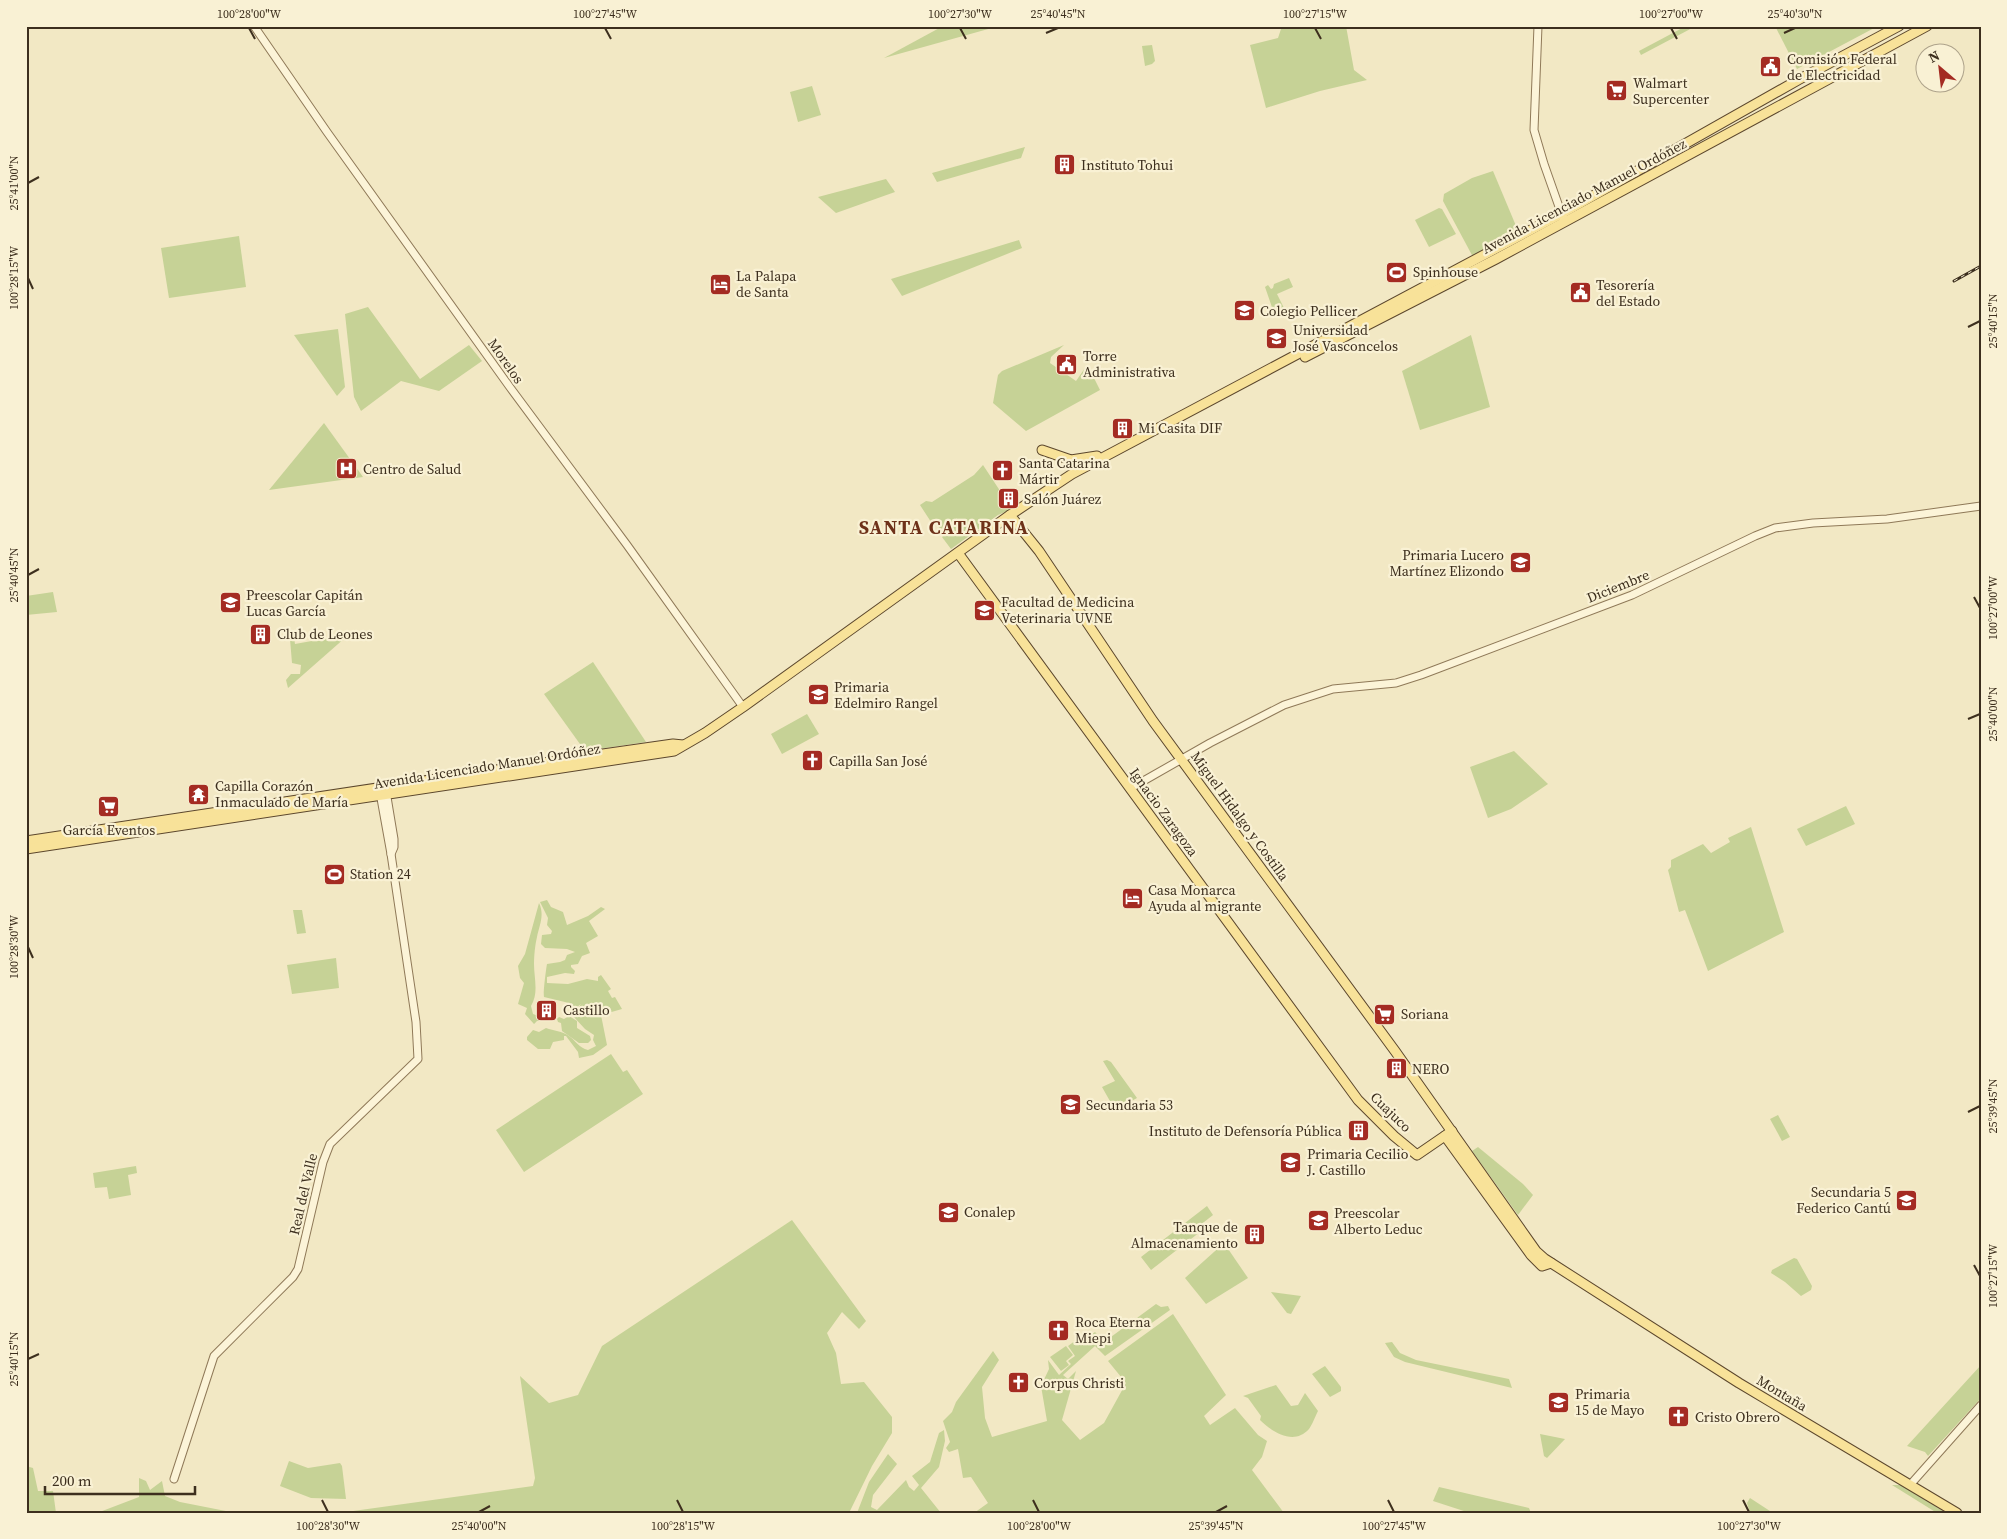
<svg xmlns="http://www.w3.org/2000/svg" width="2007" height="1539" viewBox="0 0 2007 1539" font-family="'Source Serif 4',serif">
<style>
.green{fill:#c6d296}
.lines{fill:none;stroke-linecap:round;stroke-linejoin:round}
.minor-casing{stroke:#8f7958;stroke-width:9}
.major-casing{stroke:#5c472d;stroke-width:11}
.minor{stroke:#fcf4d8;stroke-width:7}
.major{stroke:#f8e299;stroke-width:9}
.rail-casing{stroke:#3d2f1e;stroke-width:3}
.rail{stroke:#f9f1d4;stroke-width:1;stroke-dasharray:4;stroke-linecap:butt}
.ticks{fill:none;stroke:#3d2f1e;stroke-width:2}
.labels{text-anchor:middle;stroke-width:4.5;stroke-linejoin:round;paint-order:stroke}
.poi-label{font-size:14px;fill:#3d2f1e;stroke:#f9f1d4;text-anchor:start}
.street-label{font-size:14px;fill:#3d2f1e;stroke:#f9f1d4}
.district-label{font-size:19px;font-weight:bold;letter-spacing:1px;fill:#6e3119;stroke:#f9f1d4}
.neatline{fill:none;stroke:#3d2f1e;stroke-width:2}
.ticks-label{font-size:12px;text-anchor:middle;fill:#3d2f1e}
</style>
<rect width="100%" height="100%" fill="#f2e8c4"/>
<g class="green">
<polygon points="943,26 999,26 884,58"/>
<polygon points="1282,26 1346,26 1354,70 1367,80 1320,91 1266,108 1250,45 1278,38"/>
<polygon points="1686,26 1696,26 1641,55 1639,51"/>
<polygon points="1775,26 1878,26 1797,69"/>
<polygon points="1152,45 1155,61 1152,64 1145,66 1142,46"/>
<polygon points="812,86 821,115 798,122 790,92"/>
<polygon points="1025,147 1021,158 937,182 932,173"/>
<polygon points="1493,171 1519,233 1473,257 1443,201 1444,194 1472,178"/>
<polygon points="886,179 895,192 836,213 818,197"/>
<polygon points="1439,208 1442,209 1456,234 1429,247 1415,220"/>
<polygon points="239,236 246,287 169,298 161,248"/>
<polygon points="1019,240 1022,248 902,296 891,279"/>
<polygon points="1289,278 1293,287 1277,294 1285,310 1275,316 1265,287 1268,285 1271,289 1273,288 1274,284"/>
<polygon points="368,307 420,379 469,345 482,361 439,391 401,381 361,411 354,397 345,314"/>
<polygon points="338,329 345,387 337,396 294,335"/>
<polygon points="1471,335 1490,407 1420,430 1402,371"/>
<polygon points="1064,345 1051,357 1050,363 1076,381 1085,368 1090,370 1100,390 1026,431 993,403 998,375 1002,371"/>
<polygon points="324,423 363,477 269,490"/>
<polygon points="983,465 1012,509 998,515 951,549 942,537 944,535 936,523 933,525 920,505 926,501 932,502 974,475"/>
<polygon points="53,592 57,612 26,615 26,596"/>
<polygon points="345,635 346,637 288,688 286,680 291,674 300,674 301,665 292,663 290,639 294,639 295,644"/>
<polygon points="593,662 646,742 585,751 544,694"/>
<polygon points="807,714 819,734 782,754 771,734"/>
<polygon points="1514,751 1548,784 1511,809 1488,818 1470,767"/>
<polygon points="1846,806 1855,824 1806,846 1797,829"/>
<polygon points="1751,827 1784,932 1708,971 1685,910 1679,912 1668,870 1671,867 1671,860 1703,844 1711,853 1730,842 1728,838"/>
<path d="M547,900L551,907L563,912L567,925L588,916L601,907L605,909L589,921L598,936L586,943L590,953L582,956L578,964L571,965V967L575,971L574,974L565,973L547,977V983L568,984L587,979L598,981V977L601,975L611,989L608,991L612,998L615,997L622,1009L601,1015L607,1045L593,1055L579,1058L578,1052L566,1036H564V1040L553,1042L550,1049H538L527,1040V1037L533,1030L539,1032L546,1028C554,1031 562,1031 569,1036C575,1040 579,1048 588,1050L596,1046L593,1040L594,1035L585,1029L573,1016L580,1012L579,1007L581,1004L576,1008L569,1003L544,997C543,993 546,969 547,964L560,962L565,960L567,955L575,952L567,949L545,948L541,944L542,935L551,934L552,931L547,925L548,918L540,902Z"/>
<path d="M539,903C545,915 539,926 537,937C535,945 534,956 534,964C534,978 539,993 531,1006L533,1014L547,1019L537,1021L534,1024L525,1014L527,1008L518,1004L524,983L520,978L518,966L525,954Z"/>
<polygon points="293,910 302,910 306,933 297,934"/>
<polygon points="336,958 339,988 292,994 287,965"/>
<polygon points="569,1016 577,1021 577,1028 590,1036 591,1040 588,1043 579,1043 562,1031 561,1023 558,1022 557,1019 559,1017 564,1019"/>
<polygon points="611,1054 623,1072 627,1070 643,1094 524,1172 496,1130"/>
<polygon points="1107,1060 1111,1062 1137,1098 1115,1110 1102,1087 1115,1081 1103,1061"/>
<polygon points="1778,1115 1790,1137 1782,1141 1770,1119"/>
<polygon points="1478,1147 1523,1184 1533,1195 1518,1215 1472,1151"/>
<polygon points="136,1166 137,1173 128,1175 131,1195 109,1199 107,1187 95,1188 93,1173"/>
<polygon points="1207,1206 1213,1215 1199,1226 1200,1232 1151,1270 1141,1257"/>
<polygon points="792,1220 866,1321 859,1329 842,1312 827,1333 836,1353 841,1384 864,1382 892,1417 892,1433 872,1466 849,1513 317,1513 316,1511 346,1512 533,1486 535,1478 520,1376 549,1403 578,1395 602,1346"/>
<polygon points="1224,1243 1248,1278 1206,1304 1185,1278"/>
<polygon points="1794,1258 1797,1259 1812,1286 1811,1290 1801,1296 1785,1282 1771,1273 1772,1270"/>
<polygon points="1271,1292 1301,1296 1291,1314 1287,1313"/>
<polygon points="1156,1304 1161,1307 1168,1306 1170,1310 1105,1356 1095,1346 1063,1375 1068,1379 1076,1371 1062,1420 1080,1440 1104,1423 1126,1383 1108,1361 1173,1314 1226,1395 1204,1416 1210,1425 1235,1408 1258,1435 1267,1441 1262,1457 1252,1470 1284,1513 974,1513 988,1503 971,1477 963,1478 958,1449 949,1452 946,1448 950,1442 943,1421 952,1412 956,1402 993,1351 999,1360 982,1387 985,1418 992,1437 1047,1421 1041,1386 1049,1369 1048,1360 1059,1375 1071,1364 1068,1361 1075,1356 1068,1346 1083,1335 1091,1335 1095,1332 1104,1342"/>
<polygon points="1392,1342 1400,1353 1416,1360 1509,1379 1512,1388 1405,1362 1394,1357 1385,1343"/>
<polygon points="1066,1346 1073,1355 1066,1361 1069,1365 1061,1371 1050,1357"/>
<polygon points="1981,1365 1981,1398 1928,1456 1925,1452 1907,1446"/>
<polygon points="1325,1366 1341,1387 1341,1391 1330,1397 1312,1374"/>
<path d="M1276,1385L1291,1406L1298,1405L1305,1393L1318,1411C1315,1417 1312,1425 1309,1429C1294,1446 1272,1432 1260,1420L1261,1416L1248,1398L1243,1396Z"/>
<polygon points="944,1430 945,1441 939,1467 921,1488 941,1513 857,1513 869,1482 888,1454 897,1464 873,1495 871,1507 877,1510 906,1480 909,1487 914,1491 919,1485 912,1476 930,1462 939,1433"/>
<polygon points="1540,1434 1565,1439 1547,1458 1544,1456"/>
<polygon points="289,1461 308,1468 340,1463 342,1466 346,1499 311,1498 280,1486"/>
<polygon points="26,1466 33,1468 38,1491 53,1491 56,1513 26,1513"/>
<polygon points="139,1478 146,1481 150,1490 162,1481 165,1496 180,1502 236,1513 97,1513 139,1497"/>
<polygon points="1892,1485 1901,1485 1946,1513 1937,1513"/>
<polygon points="1439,1487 1529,1508 1531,1513 1470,1513 1433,1501"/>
<polygon points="1750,1498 1773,1513 1750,1513 1747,1503"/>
</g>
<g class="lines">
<defs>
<g id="minor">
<polyline points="254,26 327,132 509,386 627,545 743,707"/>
<polyline points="1538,26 1534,130 1544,164 1563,218"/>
<polyline points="1131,788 1210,743 1284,705 1333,689 1396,683 1421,675 1632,595 1755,536 1775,528 1813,523 1887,519 1981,506"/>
<polyline points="386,791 394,839 394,847 391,854"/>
<polyline points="174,1479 214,1356 293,1277 298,1269 323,1162 330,1144 418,1059 416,1022 391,854 380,793"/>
<polyline points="1910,1485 1981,1405"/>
</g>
<g id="major">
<polyline points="1305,357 1496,259 1927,26"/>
<polyline points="1042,450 1071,460 1097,456"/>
<polyline points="1010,515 1039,551 1153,721 1395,1051 1536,1251 1545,1259 1739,1383 1957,1513"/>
<polyline points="958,553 1358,1100 1394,1136 1417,1155 1452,1131"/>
<polyline points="26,841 589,756 673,744 683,745"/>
<polyline points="26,849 674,751 705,733 743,707 1010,515 1072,474 1561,214 1798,80 1899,26"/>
<polyline points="1445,1136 1531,1255 1542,1266 1551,1263"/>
</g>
</defs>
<use href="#minor" class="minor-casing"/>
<use href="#major" class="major-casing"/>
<use href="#minor" class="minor"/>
<use href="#major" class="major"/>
<defs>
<polyline id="rail" points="1954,281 1981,266"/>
</defs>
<use href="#rail" class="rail-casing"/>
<use href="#rail" class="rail"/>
</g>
<path class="ticks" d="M249,28L255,39M605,28L611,39M960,28L966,39M1315,28L1321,39M1671,28L1677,39M1046,33L1058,28M1784,33L1795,28M28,183L39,177M28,278L33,289M1968,327L1980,321M28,575L39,569M1974,597L1980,608M1968,719L1980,714M28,947L33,958M1968,1112L1980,1106M1974,1265L1980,1276M28,1359L39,1354M322,1500L328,1512M677,1500L683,1512M1033,1500L1039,1512M1388,1500L1394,1512M1743,1500L1749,1512M479,1512L490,1506M1216,1512L1227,1506"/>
<defs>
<symbol id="civic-square" viewBox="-11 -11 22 22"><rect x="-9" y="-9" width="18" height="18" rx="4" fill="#a42b22" stroke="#f9f1d4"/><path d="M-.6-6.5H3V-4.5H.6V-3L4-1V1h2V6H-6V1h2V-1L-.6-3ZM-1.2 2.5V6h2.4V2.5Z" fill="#fff"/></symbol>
<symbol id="supermarket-square" viewBox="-11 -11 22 22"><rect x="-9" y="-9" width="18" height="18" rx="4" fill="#a42b22" stroke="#f9f1d4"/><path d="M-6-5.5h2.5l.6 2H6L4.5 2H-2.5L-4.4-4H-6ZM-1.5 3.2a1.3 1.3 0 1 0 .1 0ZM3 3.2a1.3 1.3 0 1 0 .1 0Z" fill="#fff"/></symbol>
<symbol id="building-square" viewBox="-11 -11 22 22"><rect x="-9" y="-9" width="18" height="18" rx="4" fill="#a42b22" stroke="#f9f1d4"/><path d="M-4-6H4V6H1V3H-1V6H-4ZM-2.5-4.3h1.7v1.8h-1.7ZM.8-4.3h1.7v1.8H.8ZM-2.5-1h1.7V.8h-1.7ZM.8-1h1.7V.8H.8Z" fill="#fff"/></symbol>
<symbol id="stadium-square" viewBox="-11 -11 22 22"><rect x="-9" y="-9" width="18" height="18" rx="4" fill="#a42b22" stroke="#f9f1d4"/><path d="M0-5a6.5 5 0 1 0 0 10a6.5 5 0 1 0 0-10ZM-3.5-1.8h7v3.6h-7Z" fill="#fff"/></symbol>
<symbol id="hotel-square" viewBox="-11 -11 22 22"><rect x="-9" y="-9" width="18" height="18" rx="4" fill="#a42b22" stroke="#f9f1d4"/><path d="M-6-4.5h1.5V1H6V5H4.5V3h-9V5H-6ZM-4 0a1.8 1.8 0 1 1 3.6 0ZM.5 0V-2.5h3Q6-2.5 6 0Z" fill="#fff"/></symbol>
<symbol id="school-square" viewBox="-11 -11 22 22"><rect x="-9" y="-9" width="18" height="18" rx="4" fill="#a42b22" stroke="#f9f1d4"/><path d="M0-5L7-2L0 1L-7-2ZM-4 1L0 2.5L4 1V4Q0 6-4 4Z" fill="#fff"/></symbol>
<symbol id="university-square" viewBox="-11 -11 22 22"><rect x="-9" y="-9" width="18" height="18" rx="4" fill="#a42b22" stroke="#f9f1d4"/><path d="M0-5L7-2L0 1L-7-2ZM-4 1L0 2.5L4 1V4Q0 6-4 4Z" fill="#fff"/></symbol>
<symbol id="hospital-square" viewBox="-11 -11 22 22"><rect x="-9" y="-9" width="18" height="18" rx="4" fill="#a42b22" stroke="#f9f1d4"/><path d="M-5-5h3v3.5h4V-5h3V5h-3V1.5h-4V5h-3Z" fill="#fff"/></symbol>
<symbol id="church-square" viewBox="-11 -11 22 22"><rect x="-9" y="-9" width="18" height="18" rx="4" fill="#a42b22" stroke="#f9f1d4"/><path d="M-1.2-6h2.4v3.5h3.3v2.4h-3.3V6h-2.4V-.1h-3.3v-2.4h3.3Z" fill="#fff"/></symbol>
<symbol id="temple-square" viewBox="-11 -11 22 22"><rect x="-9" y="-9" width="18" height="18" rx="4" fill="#a42b22" stroke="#f9f1d4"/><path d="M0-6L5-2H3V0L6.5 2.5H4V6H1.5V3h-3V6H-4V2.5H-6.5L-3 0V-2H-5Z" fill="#fff"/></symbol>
</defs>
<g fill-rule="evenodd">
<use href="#civic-square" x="1758" y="54" width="25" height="25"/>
<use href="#supermarket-square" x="1604" y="78" width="25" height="25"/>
<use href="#building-square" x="1052" y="152" width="25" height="25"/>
<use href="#stadium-square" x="1384" y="260" width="25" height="25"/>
<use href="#hotel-square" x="708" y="272" width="25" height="25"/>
<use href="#civic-square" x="1568" y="280" width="25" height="25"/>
<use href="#school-square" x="1232" y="298" width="25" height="25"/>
<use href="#university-square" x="1264" y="326" width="25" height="25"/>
<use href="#civic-square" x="1054" y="352" width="25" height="25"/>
<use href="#building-square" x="1110" y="416" width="25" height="25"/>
<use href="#hospital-square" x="334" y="456" width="25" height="25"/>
<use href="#church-square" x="990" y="458" width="25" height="25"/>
<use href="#building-square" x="996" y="486" width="25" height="25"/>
<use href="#school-square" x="1508" y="550" width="25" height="25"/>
<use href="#school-square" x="218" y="590" width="25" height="25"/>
<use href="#university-square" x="972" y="598" width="25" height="25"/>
<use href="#building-square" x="248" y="622" width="25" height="25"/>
<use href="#school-square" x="806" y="682" width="25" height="25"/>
<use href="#church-square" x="800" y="748" width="25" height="25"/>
<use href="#temple-square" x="186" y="782" width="25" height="25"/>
<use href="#supermarket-square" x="96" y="794" width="25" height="25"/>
<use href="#stadium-square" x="322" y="862" width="25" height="25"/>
<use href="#hotel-square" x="1120" y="886" width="25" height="25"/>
<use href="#building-square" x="534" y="998" width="25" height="25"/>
<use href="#supermarket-square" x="1372" y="1002" width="25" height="25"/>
<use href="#building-square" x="1384" y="1056" width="25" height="25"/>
<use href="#school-square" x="1058" y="1092" width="25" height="25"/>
<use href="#building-square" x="1346" y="1118" width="25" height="25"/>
<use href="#school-square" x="1278" y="1150" width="25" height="25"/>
<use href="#school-square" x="1894" y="1188" width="25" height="25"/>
<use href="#school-square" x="936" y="1200" width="25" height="25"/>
<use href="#school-square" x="1306" y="1208" width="25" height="25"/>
<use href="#building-square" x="1242" y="1222" width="25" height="25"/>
<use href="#church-square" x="1046" y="1318" width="25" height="25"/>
<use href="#church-square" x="1006" y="1370" width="25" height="25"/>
<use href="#school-square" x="1546" y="1390" width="25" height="25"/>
<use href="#church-square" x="1666" y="1404" width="25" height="25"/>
</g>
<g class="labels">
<g class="poi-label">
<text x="1787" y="64">Comisión Federal<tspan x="1787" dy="16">de Electricidad</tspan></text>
<text x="1633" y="88">Walmart<tspan x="1633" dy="16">Supercenter</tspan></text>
<text x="1081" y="170">Instituto Tohui</text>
<text x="1413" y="277">Spinhouse</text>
<text x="736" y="281">La Palapa<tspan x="736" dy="16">de Santa</tspan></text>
<text x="1596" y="290">Tesorería<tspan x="1596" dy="16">del Estado</tspan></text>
<text x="1260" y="316">Colegio Pellicer</text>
<text x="1293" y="335">Universidad<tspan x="1293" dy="16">José Vasconcelos</tspan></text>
<text x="1083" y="361">Torre<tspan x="1083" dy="16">Administrativa</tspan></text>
<text x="1138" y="433">Mi Casita DIF</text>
<text x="1019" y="468">Santa Catarina<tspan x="1019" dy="16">Mártir</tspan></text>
<text x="363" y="474">Centro de Salud</text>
<text x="1024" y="504">Salón Juárez</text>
<text x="1504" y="560" text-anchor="end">Primaria Lucero<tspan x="1504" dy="16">Martínez Elizondo</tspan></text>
<text x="246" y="600">Preescolar Capitán<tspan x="246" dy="16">Lucas García</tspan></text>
<text x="1001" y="607">Facultad de Medicina<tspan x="1001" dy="16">Veterinaria UVNE</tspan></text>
<text x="277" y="639">Club de Leones</text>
<text x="834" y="692">Primaria<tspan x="834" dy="16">Edelmiro Rangel</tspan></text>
<text x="829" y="766">Capilla San José</text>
<text x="215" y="791">Capilla Corazón<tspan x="215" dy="16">Inmaculado de María</tspan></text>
<text x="109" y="835" text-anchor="middle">García Eventos</text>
<text x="350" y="879">Station 24</text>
<text x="1148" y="895">Casa Monarca<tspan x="1148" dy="16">Ayuda al migrante</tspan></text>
<text x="563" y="1015">Castillo</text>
<text x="1401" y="1019">Soriana</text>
<text x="1412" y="1074">NERO</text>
<text x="1086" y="1110">Secundaria 53</text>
<text x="1342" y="1136" text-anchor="end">Instituto de Defensoría Pública</text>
<text x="1307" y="1159">Primaria Cecilio<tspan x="1307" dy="16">J. Castillo</tspan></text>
<text x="1891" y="1197" text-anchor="end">Secundaria 5<tspan x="1891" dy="16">Federico Cantú</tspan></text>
<text x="964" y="1217">Conalep</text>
<text x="1334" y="1218">Preescolar<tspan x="1334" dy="16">Alberto Leduc</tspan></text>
<text x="1238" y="1232" text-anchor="end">Tanque de<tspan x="1238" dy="16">Almacenamiento</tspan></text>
<text x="1075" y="1327">Roca Eterna<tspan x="1075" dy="16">Miepi</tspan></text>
<text x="1034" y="1388">Corpus Christi</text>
<text x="1575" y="1399">Primaria<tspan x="1575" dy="16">15 de Mayo</tspan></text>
<text x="1695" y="1422">Cristo Obrero</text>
</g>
<g class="street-label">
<text transform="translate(1584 196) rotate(-28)" y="5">Avenida Licenciado Manuel Ordóñez</text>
<text transform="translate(506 361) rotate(55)" y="5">Morelos</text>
<text transform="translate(1618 586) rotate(-22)" y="5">Diciembre</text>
<text transform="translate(487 766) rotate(-9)" y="5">Avenida Licenciado Manuel Ordóñez</text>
<text transform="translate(1164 812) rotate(54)" y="5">Ignacio Zaragoza</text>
<text transform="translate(1240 816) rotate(54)" y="5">Miguel Hidalgo y Costilla</text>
<text transform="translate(1391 1112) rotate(44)" y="5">Cuajuco</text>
<text transform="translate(303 1194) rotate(-77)" y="5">Real del Valle</text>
<text transform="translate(1782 1393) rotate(31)" y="5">Montaña</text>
</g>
<g class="district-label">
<text x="944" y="534">SANTA CATARINA</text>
</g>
</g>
<rect width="2007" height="1539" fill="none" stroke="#f9f1d4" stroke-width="55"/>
<g transform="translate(1940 68) rotate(332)"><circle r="24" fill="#f9f1d4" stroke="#aea38b"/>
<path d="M0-4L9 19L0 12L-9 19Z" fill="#a42b22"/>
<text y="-8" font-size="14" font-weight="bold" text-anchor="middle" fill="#3d2f1e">N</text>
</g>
<path d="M45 1486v8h150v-8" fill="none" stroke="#3d2f1e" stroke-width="2.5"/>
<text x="52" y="1486" font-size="15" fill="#3d2f1e" stroke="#f9f1d4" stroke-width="4" paint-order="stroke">200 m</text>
<rect x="28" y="28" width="1952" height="1484" class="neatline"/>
<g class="ticks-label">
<text x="249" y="18">100°28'00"W</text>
<text x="605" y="18">100°27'45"W</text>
<text x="960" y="18">100°27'30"W</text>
<text x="1058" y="18">25°40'45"N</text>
<text x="1315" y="18">100°27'15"W</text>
<text x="1671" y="18">100°27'00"W</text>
<text x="1795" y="18">25°40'30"N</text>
<text transform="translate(14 183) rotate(-90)" y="4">25°41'00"N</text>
<text transform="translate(14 278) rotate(-90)" y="4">100°28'15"W</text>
<text transform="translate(1993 321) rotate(-90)" y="4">25°40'15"N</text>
<text transform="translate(14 575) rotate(-90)" y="4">25°40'45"N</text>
<text transform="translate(1993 608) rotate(-90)" y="4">100°27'00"W</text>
<text transform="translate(1993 714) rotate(-90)" y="4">25°40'00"N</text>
<text transform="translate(14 947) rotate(-90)" y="4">100°28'30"W</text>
<text transform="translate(1993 1106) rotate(-90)" y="4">25°39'45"N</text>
<text transform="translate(1993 1276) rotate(-90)" y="4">100°27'15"W</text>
<text transform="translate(14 1359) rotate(-90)" y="4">25°40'15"N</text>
<text x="328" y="1530">100°28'30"W</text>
<text x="479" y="1530">25°40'00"N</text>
<text x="683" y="1530">100°28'15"W</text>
<text x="1039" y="1530">100°28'00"W</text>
<text x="1216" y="1530">25°39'45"N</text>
<text x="1394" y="1530">100°27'45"W</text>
<text x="1749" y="1530">100°27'30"W</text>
</g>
</svg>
